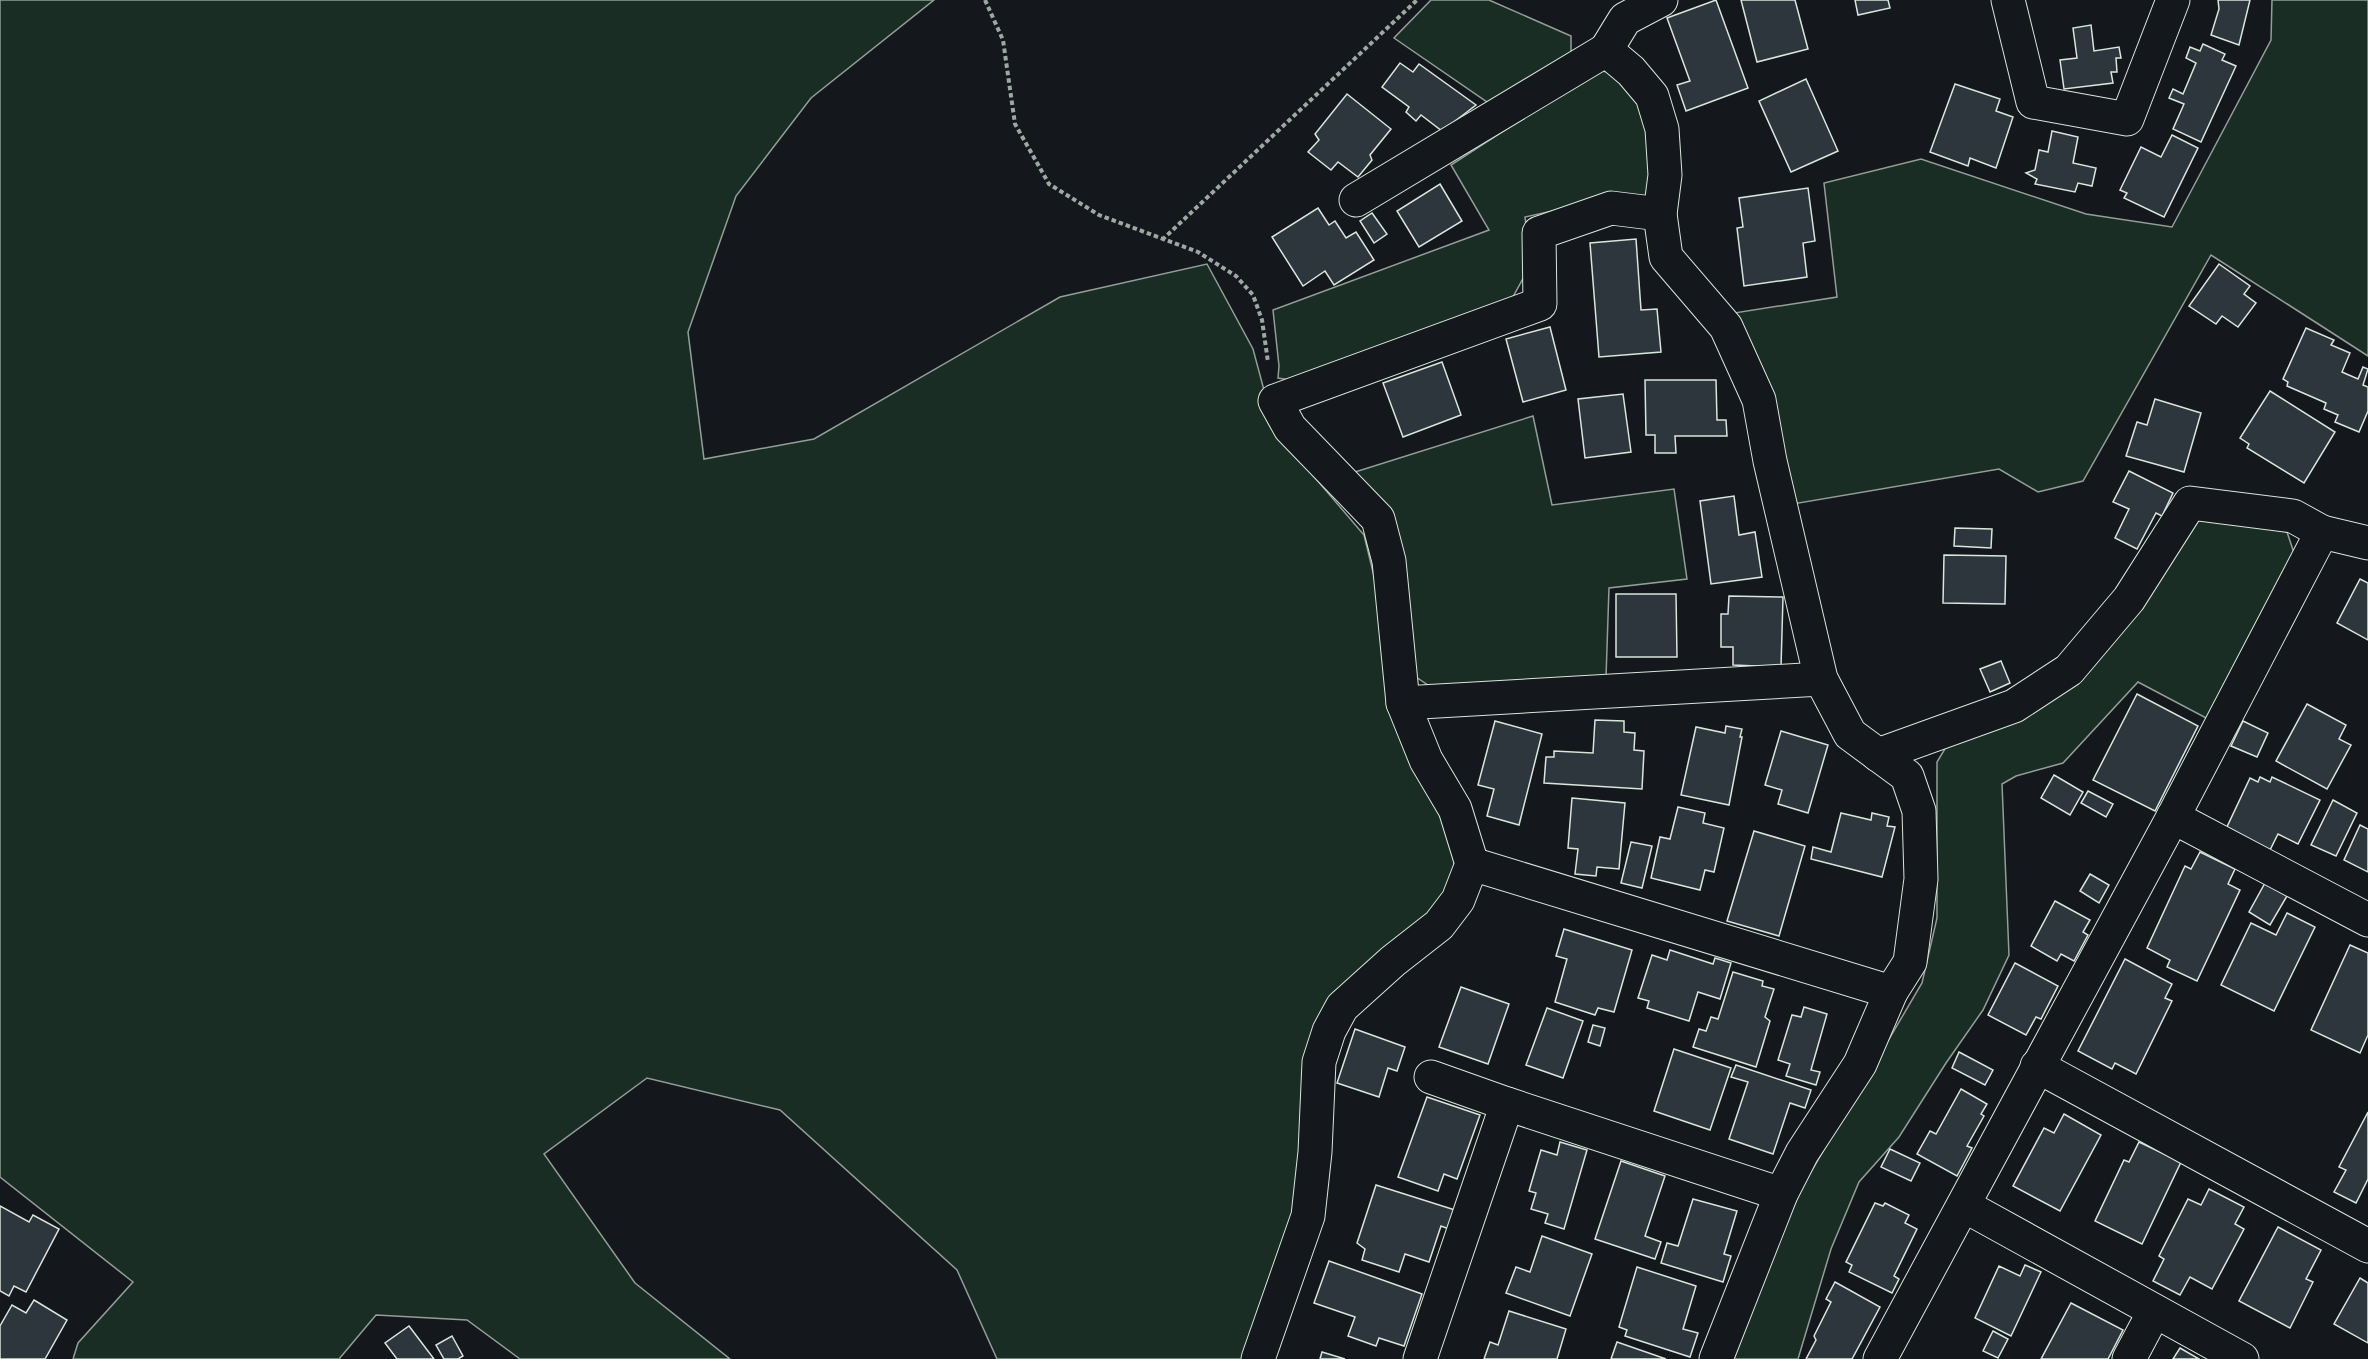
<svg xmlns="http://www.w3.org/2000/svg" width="2368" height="1359" viewBox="0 0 2368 1359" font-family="Signika,sans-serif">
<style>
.green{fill:#1a2d24;stroke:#939e99;stroke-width:1.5}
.building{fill:#2c363c;stroke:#d8e6dc;stroke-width:1.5}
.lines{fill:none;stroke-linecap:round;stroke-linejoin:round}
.minor-casing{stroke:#d8e6dc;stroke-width:35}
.path{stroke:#9da8a2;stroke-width:4;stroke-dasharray:4.5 3;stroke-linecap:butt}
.minor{stroke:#14181c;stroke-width:33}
</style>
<rect width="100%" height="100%" fill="#14181c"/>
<g class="green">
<polygon points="0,0 934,0 811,98 736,196 688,332 704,459 814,439 1060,297 1207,264 1253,349 1275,431 1364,535 1380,601 1448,825 1455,869 1441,906 1322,1014 1298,1200 1243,1359 997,1359 957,1270 780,1110 647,1078 544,1154 635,1283 730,1359 520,1359 467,1320 376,1315 339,1359 73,1359 78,1343 133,1282 0,1177"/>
<polygon points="1431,0 1489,0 1571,36 1571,59 1493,106 1394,38"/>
<polygon points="2272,0 2368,0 2368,356 2211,255 2083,481 2038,492 1999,469 1793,504 1734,313 1837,297 1824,183 1921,159 2086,214 2172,227 2271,40"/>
<polygon points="1596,71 1616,72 1639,99 1649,132 1649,194 1646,203 1628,194 1525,217 1531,264 1509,304 1290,380 1278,378 1279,366 1273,310 1489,230 1451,165"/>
<polygon points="1533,416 1552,505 1674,489 1687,579 1609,588 1606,678 1431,687 1410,673 1355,472"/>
<polygon points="2192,515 2287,532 2296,559 2208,719 2138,682 2063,763 2016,776 2002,784 2009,955 1983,1010 1946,1063 1899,1137 1859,1182 1831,1249 1798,1359 1734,1359 1792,1204 1922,983 1937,918 1937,762 1946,747 2026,710"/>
</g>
<g class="building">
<polygon points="1716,0 1748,88 1686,111 1677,85 1690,81 1667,18"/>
<polygon points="1741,0 1795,0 1808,49 1757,62"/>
<polygon points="1855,0 1888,0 1890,8 1858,15"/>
<polygon points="2218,0 2250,0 2239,45 2211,35 2219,9"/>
<polygon points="2091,25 2094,51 2119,47 2121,58 2116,58 2117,72 2111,72 2113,83 2064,89 2060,60 2077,58 2073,28"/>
<polygon points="2203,44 2225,54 2222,60 2236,66 2201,142 2173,129 2184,104 2169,98 2173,89 2183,94 2196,63 2186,58 2190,47 2200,51"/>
<polygon points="1400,63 1413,72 1419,64 1476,105 1442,131 1421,115 1416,121 1406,112 1409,107 1382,87"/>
<polygon points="1806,79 1838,151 1791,172 1759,101"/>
<polygon points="1955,84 2000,99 1996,111 2013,117 1996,168 1970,158 1968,166 1930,152"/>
<polygon points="1347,94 1391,129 1370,155 1372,160 1358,177 1338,162 1331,170 1308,152 1319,140 1315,134"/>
<polygon points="2052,131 2078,137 2073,163 2096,168 2092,186 2078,183 2075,192 2035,184 2037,179 2026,173 2035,170 2039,150 2048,152"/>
<polygon points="2172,135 2198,148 2164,217 2124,198 2127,193 2120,190 2141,147 2161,157"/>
<polygon points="1440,184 1462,221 1419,247 1397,211"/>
<polygon points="1808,188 1815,241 1803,243 1807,277 1744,286 1737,228 1743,227 1739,198"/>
<polygon points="1318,208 1329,225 1335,221 1346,238 1356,232 1374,260 1334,285 1325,271 1303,286 1272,237"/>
<polygon points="1372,213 1387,234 1374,243 1360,221"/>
<polygon points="1636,239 1641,310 1657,309 1661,352 1599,357 1590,243"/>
<polygon points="2219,264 2250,286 2244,294 2256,303 2238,327 2222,316 2216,324 2189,306"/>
<polygon points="1550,327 1566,390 1523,402 1506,339"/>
<polygon points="2306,328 2334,340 2331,345 2350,353 2342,372 2358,379 2363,367 2368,369 2363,385 2368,387 2368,411 2359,432 2335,422 2338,415 2324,409 2326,403 2287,386 2288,382 2283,379"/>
<polygon points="1442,362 1461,415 1403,437 1383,383"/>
<polygon points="1645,380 1716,380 1717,420 1726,420 1727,436 1675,436 1676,453 1655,453 1655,435 1646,435"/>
<polygon points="2270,391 2335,432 2304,483 2247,448 2249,444 2240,438"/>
<polygon points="1623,394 1631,452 1585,458 1578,399"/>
<polygon points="2155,399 2201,413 2184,472 2126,456 2137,422 2147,425"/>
<polygon points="2129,471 2173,493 2162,516 2156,513 2137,549 2115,538 2129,509 2113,502"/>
<polygon points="1734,496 1739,535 1755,532 1762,577 1711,584 1700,501"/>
<polygon points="1955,528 1992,529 1991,548 1954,546"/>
<polygon points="1944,555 2006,556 2005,604 1943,603"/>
<polygon points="2360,579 2368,583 2368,640 2337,623"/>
<polygon points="1616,594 1676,594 1677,657 1616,657"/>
<polygon points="1729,596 1783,597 1781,667 1733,665 1733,647 1721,647 1721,614 1728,614"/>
<polygon points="2001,661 2010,683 1990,692 1980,669"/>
<polygon points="2137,694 2198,726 2155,811 2093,780"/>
<polygon points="2307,704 2346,725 2339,739 2351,745 2327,789 2276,761"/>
<polygon points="1595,720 1624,721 1624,732 1635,733 1634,750 1644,751 1642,789 1544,783 1546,757 1554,757 1554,751 1593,753"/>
<polygon points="1495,721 1542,734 1519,825 1487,816 1494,789 1478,785"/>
<polygon points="2243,721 2268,733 2257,757 2231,746"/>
<polygon points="1726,726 1742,729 1740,737 1742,737 1729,805 1681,795 1696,727 1725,733"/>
<polygon points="1781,731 1828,745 1808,813 1778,804 1782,790 1765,785"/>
<polygon points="2054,775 2083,792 2070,815 2041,798"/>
<polygon points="2260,777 2270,782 2272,777 2320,800 2298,844 2278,834 2270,850 2226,829 2250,778 2258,782"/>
<polygon points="2088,791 2113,804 2106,817 2081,803"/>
<polygon points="1572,798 1625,803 1619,869 1597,867 1596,876 1575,874 1578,849 1568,848"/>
<polygon points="2333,800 2357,813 2336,856 2311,845"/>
<polygon points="1678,807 1705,813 1703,823 1724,828 1714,872 1705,870 1700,890 1651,878 1660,837 1670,839"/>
<polygon points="1841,813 1871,820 1872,813 1889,817 1887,826 1895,827 1882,877 1811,859 1813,847 1831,852"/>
<polygon points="2360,825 2368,829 2368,872 2344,860"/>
<polygon points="1754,831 1805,846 1779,936 1727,921"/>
<polygon points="1631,842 1652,846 1642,888 1621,883"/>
<polygon points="2200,852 2235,869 2228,884 2240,890 2197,981 2167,967 2170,960 2147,948 2185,866 2191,869"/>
<polygon points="2090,874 2109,885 2099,903 2080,891"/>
<polygon points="2265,883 2287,896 2270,925 2249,912"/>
<polygon points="2055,901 2090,920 2083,932 2088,935 2074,961 2061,954 2057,961 2031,946"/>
<polygon points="2287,913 2315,927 2274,1011 2221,985 2251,923 2276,935"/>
<polygon points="1564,929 1632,950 1614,1012 1598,1008 1595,1015 1555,1002 1567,959 1556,956"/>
<polygon points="2350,945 2368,953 2368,1035 2360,1053 2311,1030"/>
<polygon points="1670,950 1713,964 1715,958 1731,963 1720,999 1698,992 1689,1021 1647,1008 1649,1001 1638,998 1652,955 1667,960"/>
<polygon points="2125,959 2172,984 2165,998 2172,1001 2136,1074 2115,1063 2112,1069 2078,1051"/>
<polygon points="2015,963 2058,986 2041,1019 2036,1017 2026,1035 1988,1015"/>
<polygon points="1733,972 1763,981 1762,986 1774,989 1765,1017 1770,1021 1756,1067 1693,1047 1699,1029 1706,1031 1711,1017 1718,1019"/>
<polygon points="1461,987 1509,1004 1488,1064 1439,1047"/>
<polygon points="1804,1007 1827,1014 1811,1070 1820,1072 1816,1085 1786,1076 1790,1064 1778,1060 1792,1015 1801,1017"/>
<polygon points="1547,1008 1583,1021 1563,1078 1526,1065"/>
<polygon points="1593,1025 1605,1028 1600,1046 1588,1042"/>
<polygon points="1355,1029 1405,1047 1397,1071 1388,1068 1379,1097 1337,1083"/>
<polygon points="1674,1049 1731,1068 1710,1130 1654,1111"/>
<polygon points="1959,1052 1993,1070 1985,1085 1952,1068"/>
<polygon points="1736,1065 1811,1090 1805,1108 1790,1103 1773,1154 1729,1139 1748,1082 1731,1077"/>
<polygon points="1961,1089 1987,1104 1981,1114 1984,1116 1967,1146 1972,1148 1957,1176 1917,1154 1930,1131 1936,1134"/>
<polygon points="1427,1097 1480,1115 1457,1179 1444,1174 1438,1191 1398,1177"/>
<polygon points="2368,1112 2368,1179 2356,1203 2334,1192 2346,1170 2339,1167"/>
<polygon points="2064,1114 2101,1135 2060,1211 2013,1186 2044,1128 2054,1133"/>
<polygon points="1560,1142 1587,1150 1564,1229 1545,1223 1548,1214 1531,1209 1536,1193 1529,1191 1541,1150 1557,1155"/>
<polygon points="2139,1142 2181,1162 2142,1244 2095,1221 2124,1160 2129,1162"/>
<polygon points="1890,1149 1920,1163 1911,1181 1881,1167"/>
<polygon points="1621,1161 1665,1176 1645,1236 1661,1242 1655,1259 1595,1239"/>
<polygon points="1376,1185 1455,1210 1449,1229 1441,1226 1429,1262 1405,1254 1399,1272 1362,1260 1365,1249 1357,1243"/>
<polygon points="2209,1189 2244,1207 2235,1224 2244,1229 2212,1289 2190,1277 2180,1295 2153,1281 2164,1259 2159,1256 2188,1199 2201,1205"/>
<polygon points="1693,1199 1737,1211 1724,1254 1731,1256 1723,1282 1661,1263 1667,1243 1678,1246"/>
<polygon points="1875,1203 1883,1206 1885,1203 1909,1215 1905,1223 1917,1229 1894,1276 1899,1279 1892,1293 1849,1272 1852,1265 1846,1262"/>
<polygon points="0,1206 29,1222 33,1215 59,1229 26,1292 14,1286 9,1296 0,1291"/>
<polygon points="2278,1227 2321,1250 2306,1279 2313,1282 2290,1328 2239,1301"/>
<polygon points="1542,1236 1592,1254 1570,1316 1506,1293 1516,1267 1530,1272"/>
<polygon points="1329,1261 1422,1294 1404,1346 1379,1338 1376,1346 1348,1336 1355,1317 1314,1303"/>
<polygon points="2025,1265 2041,1272 2011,1336 1975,1318 1999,1266 2020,1276"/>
<polygon points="1637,1267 1696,1286 1683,1329 1698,1333 1690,1357 1625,1336 1627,1330 1619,1327"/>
<polygon points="2360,1278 2368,1283 2368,1343 2334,1324"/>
<polygon points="1835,1282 1880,1307 1852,1359 1806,1359 1816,1340 1814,1336 1831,1302 1826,1299"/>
<polygon points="34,1300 67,1320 45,1359 0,1359 0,1326 12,1305 26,1313"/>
<polygon points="2071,1303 2123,1330 2108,1359 2041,1359"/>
<polygon points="1509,1311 1566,1329 1557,1359 1484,1359 1490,1342 1498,1345"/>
<polygon points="409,1326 434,1359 397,1359 385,1343"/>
<polygon points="1993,1331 2008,1339 1998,1358 1983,1351"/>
<polygon points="452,1336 463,1356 458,1359 444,1359 436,1345"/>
<polygon points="1617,1342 1666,1359 1611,1359"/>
<polygon points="2180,1348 2199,1359 2173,1359"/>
<polygon points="1322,1352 1345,1359 1320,1359"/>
</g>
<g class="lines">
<defs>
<g id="minor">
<polyline points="1661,0 1625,19 1606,50 1631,71 1652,96 1662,129 1665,175 1660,214 1666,257 1726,327 1759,400 1770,461 1821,679 1850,734 1907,776 1919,811 1921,879 1910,962 1891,992 1860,1064 1802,1153 1781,1194 1716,1359"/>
<polyline points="2008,0 2033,102 2127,119 2173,0"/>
<polyline points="1356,200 1606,50"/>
<polyline points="1403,703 1821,679"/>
<polyline points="1878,755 2014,706 2069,670 2129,599 2190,503 2293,516 2322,532"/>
<polyline points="2173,817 2368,920"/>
<polyline points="1472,864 1891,992"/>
<polyline points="2037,1066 2368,1246"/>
<polyline points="1431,1077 1507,1104 1781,1194"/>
<polyline points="1965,1206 2242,1359"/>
<polyline points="1258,1359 1308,1216 1315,1152 1319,1062 1329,1031 1342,1007 1393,961 1439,925 1458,900 1472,864 1455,809 1426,760 1403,703 1389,561 1378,519 1290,428 1275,401 1540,304 1539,233 1611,208 1660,214"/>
<polyline points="1420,1359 1507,1104"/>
<polyline points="1880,1359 2173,817 2322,532 2368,543"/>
<polyline points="2129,1359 2154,1312"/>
</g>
</defs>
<use href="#minor" class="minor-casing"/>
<g class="path">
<polyline points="985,0 1003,40 1015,124 1049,184 1099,215 1198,252 1236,276 1253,295 1262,320 1268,362"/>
<polyline points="1162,240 1417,0"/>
</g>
<use href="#minor" class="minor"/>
</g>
</svg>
